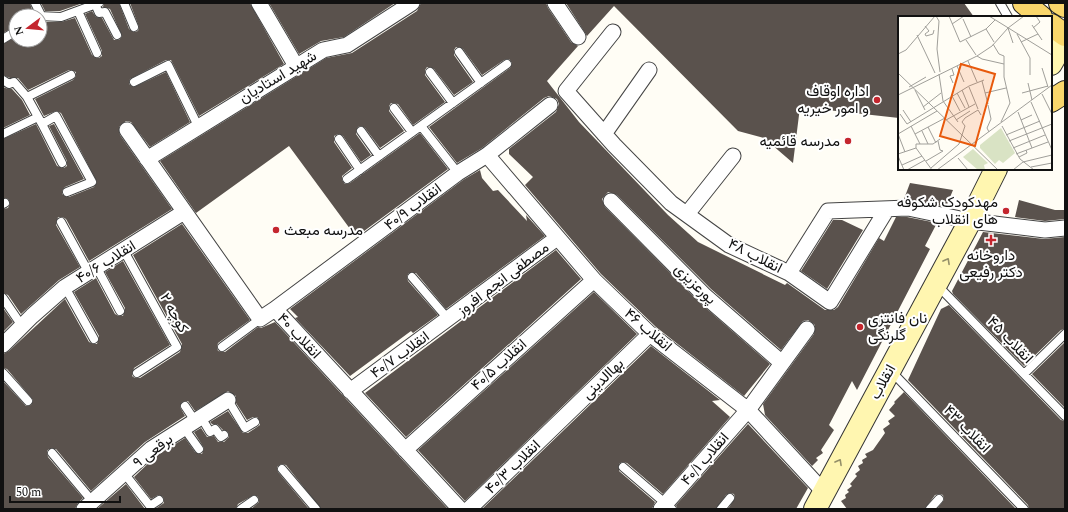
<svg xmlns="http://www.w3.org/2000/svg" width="1068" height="512" viewBox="0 0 1068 512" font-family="Spectral,Vazirmatn,serif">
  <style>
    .building { fill: #5a524d }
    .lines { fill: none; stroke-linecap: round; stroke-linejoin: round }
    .service-casing { stroke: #444; stroke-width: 10 }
    .minor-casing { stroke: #444; stroke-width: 17 }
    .secondary-casing { stroke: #333; stroke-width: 24 }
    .primary-casing { stroke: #222; stroke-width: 24 }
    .service { stroke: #fff; stroke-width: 8 }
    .minor { stroke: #fff; stroke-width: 15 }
    .secondary { stroke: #fff6b0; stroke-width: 22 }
    .primary { stroke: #f9d66b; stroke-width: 22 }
    .oneway { stroke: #948f68 }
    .poi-dot { fill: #c4262e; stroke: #fff; stroke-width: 1.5 }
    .labels { text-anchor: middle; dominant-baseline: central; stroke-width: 4; stroke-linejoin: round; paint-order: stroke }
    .street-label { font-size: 15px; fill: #111; stroke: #fff }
    .poi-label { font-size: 15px; fill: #111; stroke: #fff; text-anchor: end }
    .inset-road { fill: none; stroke: #a09f9a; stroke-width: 1 }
    .view { fill: #e8590c; fill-opacity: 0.15; stroke: #e8590c; stroke-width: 2 }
    .inset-edge { fill: none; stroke: #111; stroke-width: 2 }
  </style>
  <rect width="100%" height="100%" fill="#fffdf5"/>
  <!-- building -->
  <path class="building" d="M3,3H30L34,16H16V26L3,33Z
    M41,3H83L60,11H45Z
    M104,3H119L129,29L134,32L138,31L139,27L130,3H250L284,64L199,116L171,60H166L130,79L129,84L134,87L166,72L190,122L150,147L131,122L126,121L119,127L120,135L172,209L89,261L66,219L62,217H58L56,225L80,267L59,280L21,314L8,295L3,293V209L8,208L10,203L8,199L3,198V139L36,124L57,166L64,168L67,166V161L49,126L54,124L84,179L65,187L62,191V194L69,197L94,187L97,182L61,113L56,111L44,116L35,99L73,80L76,76V72L69,70L28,90L18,78H10L3,75V44L16,37V40H40V22H61L75,18L92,55L99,58L102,56V51L85,14L92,11L96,17L102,18L114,40H119L122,36L110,9L103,7Z
    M269,3H395L344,37L321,41L299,54Z
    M421,3H546L548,8L571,42L578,46L547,81L579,122L668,215L698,242L785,285L787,283L825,310H834L838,307L879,238L884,241L896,217H907L937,223L925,246L930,249L857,390L852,381L829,425L834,430L821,450L823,453L816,458L818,460L812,466L765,415L763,404L814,334L815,325L808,320L803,321L781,350L711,289L617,195L608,192L602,199L605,207L699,302L770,364L744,396L656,327L601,274L525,185L533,177L509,154V149L556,112L559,104L557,99L549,96L544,98L482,148L457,163L429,127L510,68L512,63L509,59L504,60L482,75L463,49L456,47L454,50V55L473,82L454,95L434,69L427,67L425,70V75L445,102L413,125L398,104L391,103L389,106V111L404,131L380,148L365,128L361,126L358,127L356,134L371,155L361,162L343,136L338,134L334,136V142L352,168L342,176V180L345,184L350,183L420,133L448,169L356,237L289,146L196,213L160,161L326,58L352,53L417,11Z
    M566,3H964L974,17H899V118L800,107L793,163L764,138L738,131L614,6L587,36Z
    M3,87L8,89H12L22,100L30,115L3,128Z
    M480,170L482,178L493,191L498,190L527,221L526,215L545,236L446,309L416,273H409L407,276L408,281L438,315L413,333L411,331L350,376L295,318L298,317L290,309L463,180Z
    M910,183L953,190L946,207L904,199Z
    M1019,200L1055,210H1065V219L1045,221L1015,217Z
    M833,220H842L863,230L827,289L801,271Z
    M182,224L250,320L218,343L217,347L218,351L225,352L258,327L261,328L275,322L448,509H321L286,465L281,464L277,467L278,472L309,509H251L259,502L258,497L254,495L238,504L236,509H155L164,503L163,497L158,495L151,499L134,477L156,456L185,438L195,452L202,454L204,448L194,432L201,428L207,437L214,436L218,442H224L229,437L228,432L223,430L217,424H212L210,422L228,411L243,433H248L260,425V422L257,417H253L247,420L236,403V396L228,391L195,411L188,401L182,402L180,407L185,416L145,442L91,491L56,449H49L47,451L48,457L83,498L78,503L75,509H3V381L26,406L31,405L33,400L7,369L3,368V354L9,351L65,299L89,342L94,344H97L99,336L74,292L96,278L115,314L119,316H123L125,308L105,272L123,261L170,345L134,368L132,376L135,378H140L180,352L182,344L133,255Z
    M983,232L1044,239L1065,237V329L1061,330L1024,366L953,294L952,291Z
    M556,250L581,279L406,437L365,393Z
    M594,292L637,334L465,501L418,450Z
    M949,305L1061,420L1065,421V509H1029L1028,505L908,380L941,309Z
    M3,308L13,322L3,332Z
    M1065,342V408L1032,374Z
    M651,346L720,400L712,401L730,417L663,494L627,463L622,462L619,464V471L655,502L652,509H482Z
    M904,392L1016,509H937L944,500L943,495L940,494L935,495L925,509H847L841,501L846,498L845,495L849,492L847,490L852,486L850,484L857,476L855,474L860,470L858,466L863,463L862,460L867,457L865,454L873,450L885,433L883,429L890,424L888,421L895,416L889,410L895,403L894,402Z
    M748,424L808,488L796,509H728L735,498L734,494L730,493L726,495L716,509H677L676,505Z
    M126,484L145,509H97Z"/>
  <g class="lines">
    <defs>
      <path id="service" d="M35,3L41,15
        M124,3L134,27
        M1000,3L1008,17
        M95,4L99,13L105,12L117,35
        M78,11L97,53
        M39,16L61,17L99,3
        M3,39L16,31
        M459,52L481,83
        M430,72L453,103
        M3,80L9,84L14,82L27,97L42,124L56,116L92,182L67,192
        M134,82L168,65L198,126
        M27,97L71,75
        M394,108L412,132
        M42,124L62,163
        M421,126L458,173
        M361,131L379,156
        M3,134L38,117
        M339,139L360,170
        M347,179L507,64
        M3,204L5,203
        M61,222L89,273
        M124,251L177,347L137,373
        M97,268L120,311
        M412,277L449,320
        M937,285L1065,416
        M65,287L94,339
        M3,298L22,326
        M222,347L260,319
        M890,370L1024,509
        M3,373L28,401
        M1024,374L1065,334
        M228,400L245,428L255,422
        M185,406L195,421
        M201,417L210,432L215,429L221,437L224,435
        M184,428L199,449
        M52,453L93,502
        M623,467L672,509
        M282,469L316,509
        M124,473L150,506L159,500
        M241,509L254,500
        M721,509L730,498
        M930,509L939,499"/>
      <path id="minor" d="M259,3L296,66
        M555,3L578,37
        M613,32L566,91L614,145L671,203L729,245L789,273L828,211L908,208L970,221L1045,230L1065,228
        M127,130L260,319L275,309L460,509
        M604,134L649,70
        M487,155L594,280L650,334L748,410L823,491
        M147,159L323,50L347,45L412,3
        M611,201L705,296L782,363
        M687,214L733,156
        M789,273L830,302L887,209
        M275,309L458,173L487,155L550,105
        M3,345L32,316L65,287L184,212
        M350,391L557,238
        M405,450L594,280
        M84,509L151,449L228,400
        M469,509L650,334
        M661,509L748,410L807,329"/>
      <path id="secondary" d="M1051,64L1065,39
        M815,509L970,221L996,169"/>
      <path id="primary" d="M1024,3L1041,17
        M1060,3L1065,6
        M1051,25L1065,35
        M1051,101L1065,92"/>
    </defs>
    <!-- service casing -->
    <use href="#service" class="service-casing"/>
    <!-- minor casing -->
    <use href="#minor" class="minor-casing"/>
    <!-- secondary casing -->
    <use href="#secondary" class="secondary-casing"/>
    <!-- primary casing -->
    <use href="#primary" class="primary-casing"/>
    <!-- service -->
    <use href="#service" class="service"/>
    <!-- minor -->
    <use href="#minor" class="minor"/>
    <!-- secondary -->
    <use href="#secondary" class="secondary"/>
    <!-- primary -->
    <use href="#primary" class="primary"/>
  </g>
  <!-- one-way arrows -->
  <defs><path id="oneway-chevron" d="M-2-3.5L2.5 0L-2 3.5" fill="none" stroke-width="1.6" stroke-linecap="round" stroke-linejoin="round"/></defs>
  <g class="oneway">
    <use href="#oneway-chevron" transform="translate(947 261) rotate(-61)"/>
    <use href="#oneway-chevron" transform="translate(839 462) rotate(-61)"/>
  </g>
  <!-- markers -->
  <g class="poi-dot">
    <circle cx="877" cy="100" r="4"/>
    <circle cx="848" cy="141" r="4"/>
    <circle cx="1006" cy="211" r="4"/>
    <circle cx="276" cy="230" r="4"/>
    <path d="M989 234h4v4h4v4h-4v4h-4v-4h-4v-4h4z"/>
    <circle cx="860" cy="327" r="4"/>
  </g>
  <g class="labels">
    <!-- street labels -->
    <g class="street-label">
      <text transform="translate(278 77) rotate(-31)">شهید استادیان</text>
      <text transform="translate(413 207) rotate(-37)">انقلاب ۴۰/۹</text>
      <text transform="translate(755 256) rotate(27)">انقلاب ۴۸</text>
      <text transform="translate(106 262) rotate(-32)">انقلاب ۴۰/۶</text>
      <text transform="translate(503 279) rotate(-37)">مصطفی انجم افروز</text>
      <text transform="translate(695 284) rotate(44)">پورعزیزی</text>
      <text transform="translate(174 313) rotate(61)">کوچه ۲</text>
      <text transform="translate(648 330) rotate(41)">انقلاب ۴۶</text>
      <text transform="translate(299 336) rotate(47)">انقلاب ۴۰</text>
      <text transform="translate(1010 340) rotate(46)">انقلاب ۴۵</text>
      <text transform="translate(400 355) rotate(-36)">انقلاب ۴۰/۷</text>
      <text transform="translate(499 365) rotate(-42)">انقلاب ۴۰/۵</text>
      <text transform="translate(603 379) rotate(-44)">بهاالدینی</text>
      <text transform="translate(883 382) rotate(-61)">انقلاب</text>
      <text transform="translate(967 429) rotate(46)">انقلاب ۴۳</text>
      <text transform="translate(153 451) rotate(-37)">برقعی ۹</text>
      <text transform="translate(705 459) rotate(-49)">انقلاب ۴۰/۱</text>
      <text transform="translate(513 467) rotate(-44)">انقلاب ۴۰/۳</text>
    </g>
    <!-- poi labels -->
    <g class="poi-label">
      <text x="869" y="91">اداره اوقاف<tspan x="869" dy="17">و امور خیریه</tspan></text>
      <text x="840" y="141">مدرسه قائمیه</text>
      <text x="998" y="202">مهدکودک شکوفه<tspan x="998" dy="17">های انقلاب</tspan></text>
      <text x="284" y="230" text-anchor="start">مدرسه مبعث</text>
      <text x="991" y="255" text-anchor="middle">داروخانه<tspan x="991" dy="17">دکتر رفیعی</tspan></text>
      <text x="868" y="318" text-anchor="start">نان فانتزی<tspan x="868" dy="17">گلرنگی</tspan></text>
    </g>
  </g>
  <!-- overview -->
  <g transform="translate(898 16)">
    <rect width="154" height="154" fill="#fffdf5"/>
    <path d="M103,112L117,137L105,147L101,144L97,148L82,132V129ZM75,133L90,147L86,149L87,154H80L65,141Z" fill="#d9e3c4"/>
    <path class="inset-road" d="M38,0L41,5L39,33L42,56M51,0L62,26L88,13L97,4M91,0L154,39M65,3L73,21M54,8L66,0M134,9L144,24M27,10L31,15L27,18L28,20L35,18L36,14M135,12L142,6L138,0M88,13L96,26M119,18L132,42V59M19,19L37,57M68,24L78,39M123,26L140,18M115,27L110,12L126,0M95,28L101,38L106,40V61L112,87L103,106M0,38L8,34L37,0M79,40L84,43L106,48M70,45L79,66M59,50L66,66M144,52L150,71M54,53L56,59L52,60L55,67M0,57L100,154M41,58L45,85L60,106M84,65L90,88M130,67L134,84M11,71L28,61M71,71L80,93M17,74L27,94M64,74L71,91M59,77L67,92M87,77L108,72M124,77L150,70M144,78L154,98M0,79L79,40L94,30L110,12M54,80L62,95M133,86L154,134M90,89L93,103L89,112L91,116M25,91L43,77M5,94L13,106M120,96L134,132M2,98L9,108L71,70L86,64M48,104L77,88M58,104L72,95M123,104L134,99M13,110L22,128M104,110L122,143L136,154M30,111L38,127M24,115L30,128M0,118L39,95M0,118L7,136M17,118L47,102M108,119L142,105M40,125L42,134L45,135M111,125L154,108M18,132V128H35L42,123M18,132L34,154M115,132L147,119M0,138L18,132M118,138L150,126M0,140L6,154M121,141L129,137L128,134M60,142L70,154M28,145L45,135M4,149L24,140M133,151L154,147M33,152L61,128L67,110L64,106L67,102L80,94L83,99M9,154L27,144M39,154L154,69M115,154L125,146L154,139"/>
    <path class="view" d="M63,48L97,58L77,130L42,120Z"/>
    <rect width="154" height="154" class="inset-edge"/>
  </g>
  <!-- border -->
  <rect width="1068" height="512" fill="none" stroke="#111111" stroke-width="8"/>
  <!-- north arrow -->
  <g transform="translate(28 28) rotate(254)"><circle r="19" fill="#ffffff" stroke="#a0a0a0"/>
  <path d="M0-3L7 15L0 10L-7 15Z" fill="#c4262e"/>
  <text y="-6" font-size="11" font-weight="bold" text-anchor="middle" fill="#111111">N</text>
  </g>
  <!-- scale -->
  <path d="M10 496v6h110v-6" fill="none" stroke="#111111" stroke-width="2"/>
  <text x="16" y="496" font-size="12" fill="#111111" stroke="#ffffff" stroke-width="3" paint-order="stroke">50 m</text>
</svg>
